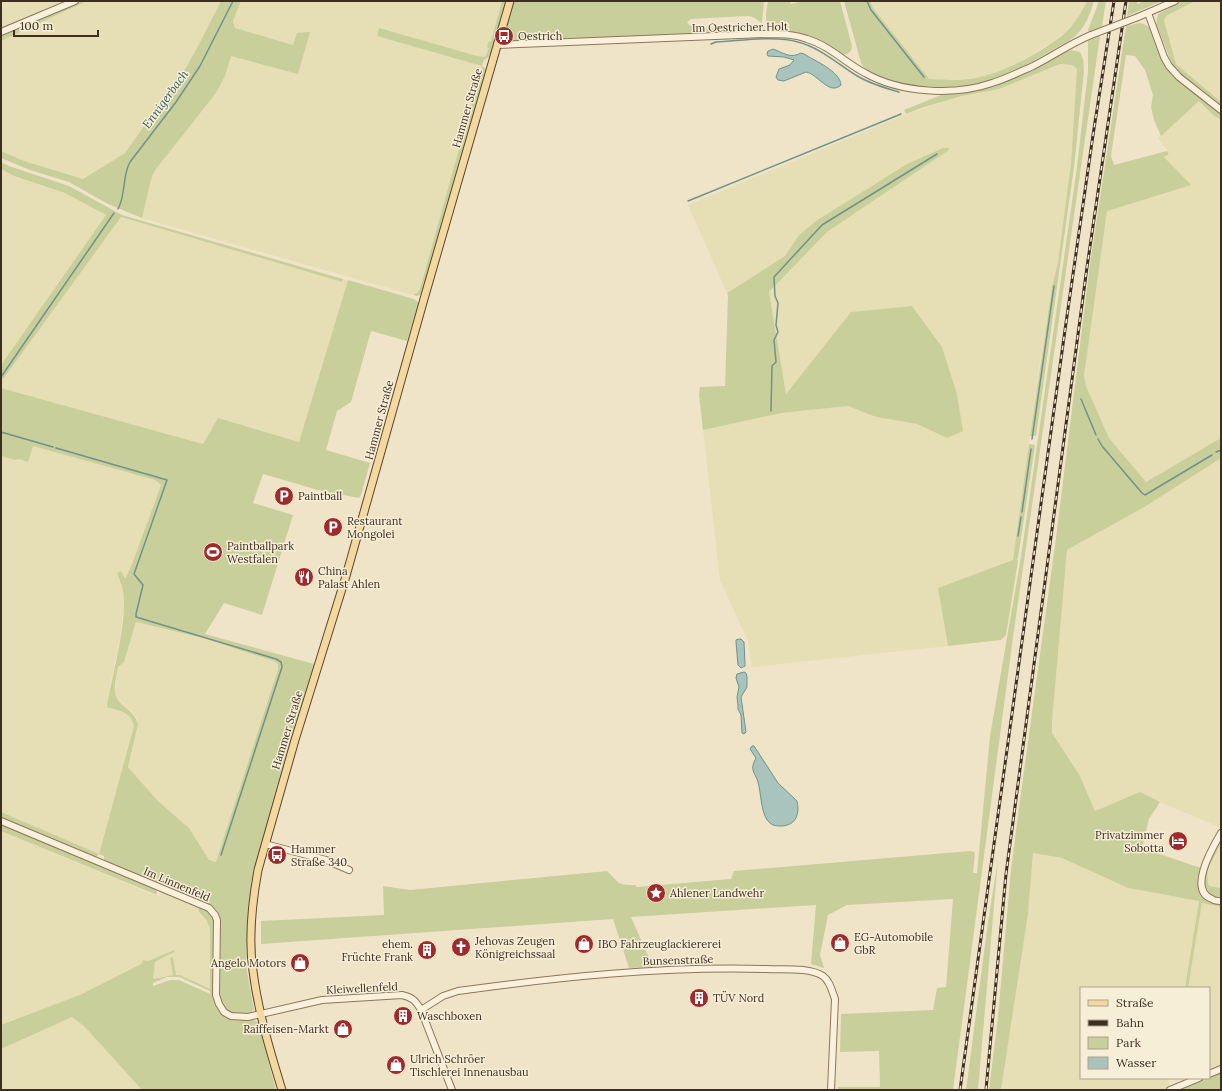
<svg xmlns="http://www.w3.org/2000/svg" width="1222" height="1091" viewBox="0 0 1222 1091" font-family="Lora,serif">
  <style>
    .farmland { fill: #e6deb5 }
    .green { fill: #c9cf9b; fill-rule: evenodd }
    .water { fill: #a9c4bc; stroke: #6f938a }
    .lines { fill: none; stroke-linecap: round; stroke-linejoin: round }
    .stream { stroke: #6f938a; stroke-width: 1.5 }
    .minor-casing { stroke: #8d765c; stroke-width: 8 }
    .major-casing { stroke: #5b4430; stroke-width: 9 }
    .minor { stroke: #faf1dc; stroke-width: 6 }
    .major { stroke: #f3d9a0; stroke-width: 7 }
    .rail-casing { stroke: #3d2e20; stroke-width: 3 }
    .rail { stroke: #f7eed8; stroke-width: 1.5; stroke-dasharray: 4.5; stroke-linecap: butt }
    .minor-bridge-casing { stroke: #8d765c; stroke-width: 8; stroke-linecap: butt }
    .minor-bridge { stroke: #faf1dc; stroke-width: 6 }
    .labels { text-anchor: middle; dominant-baseline: central; stroke-width: 3; stroke-linejoin: round; paint-order: stroke }
    .street-label { font-size: 11px; fill: #3d2e20; stroke: #f7eed8 }
    .poi-label { font-size: 11px; fill: #3d2e20; stroke: #f7eed8; text-anchor: start }
    .water-label { font-size: 12px; font-style: italic; fill: #2f5d5a; stroke: #f7eed8 }
  </style>
  <rect width="100%" height="100%" fill="#f0e4c8"/>
  <!-- farmland -->
  <path class="farmland" d="M1,1H70L1,30Z
    M87,1H221L197,48L175,87L144,126L125,153L83,179L24,161L1,151V41Z
    M241,1H502L489,48L485,57L477,56L379,29L377,36L482,66L420,289L417,293L413,295L142,218L152,176L156,169L216,93L225,76L231,55L298,74L293,45L235,28L233,21Z
    M870,1H1087L1084,9L1070,28L1051,43L1017,63L1005,70L979,78L944,80L929,79L873,8Z
    M1195,1H1221V102L1176,64L1164,20L1166,16Z
    M1060,64L1072,65L1077,69L1071,163L1058,262L1052,287L1039,368L1013,561L938,588L948,646L752,667L748,641L720,580L703,430L781,413L848,406L876,417L917,424L947,438L963,431L957,394L942,347L912,306L851,312L786,394L769,292L827,232L949,150V148H943L907,164L816,221L799,235L785,256L727,293L688,205L904,115L962,96L999,89Z
    M1199,101L1214,116L1221,119V438L1146,482L1109,438L1086,386L1084,376L1093,304L1107,210L1190,185L1164,157L1169,153L1158,138Z
    M1,169L14,176L65,193L106,215L1,365Z
    M120,217L342,282L343,279L348,280L299,442L218,418L203,444L1,388V382Z
    M33,446L155,480L161,485L132,564L125,580L117,573L123,590L124,606L120,638L109,689L132,719L134,726L99,854L1,812V456L15,460Z
    M1221,458V823L1219,827L1160,802L1140,792L1095,811L1079,774L1052,733V722L1067,550L1098,533Z
    M136,622L203,638L274,661L278,664V668L216,862L209,860L189,828L157,800L128,767L138,724L137,718L132,712L120,701L117,698L115,692L118,667L124,662Z
    M1,831L154,895L159,896L161,891L199,906L197,911L207,921L210,929V990L180,975H176L170,958L173,975L153,979L155,962L174,952L173,950L148,961L143,960L141,964L82,994L1,1025Z
    M1221,842V888L1209,886L1207,874L1213,857Z
    M1033,853L1062,858L1128,888L1199,901L1185,988H1081V1078H1170L1168,1088L1164,1090H1001L1028,914Z
    M1202,903L1221,907V1066L1209,1071V988H1188Z
    M72,1017L84,1026L142,1090H1V1049Z"/>
  <!-- green -->
  <path class="green" d="M79,1H87L1,41V34Z
    M221,1H241L233,21L235,28L293,45L297,33L310,32L298,74L231,56L225,76L216,93L156,169L152,176L142,218L108,204L69,182L30,170L1,158V151L24,161L83,179L125,153L144,126L175,87L197,48Z
    M502,1H507L490,56L484,60L482,66L486,69V72L422,294L417,296L413,295L417,293L420,289L482,66L377,36L379,28L477,56L485,57L489,48L487,47L488,42L491,41Z
    M513,1H764L762,23L753,17L748,16L691,19L687,22L689,25C703,32 725,27 740,25L741,24C747,23 753,23 758,29L753,32L507,42L503,35Z
    M768,1H790L791,4L803,1H840L852,46C852,51 849,54 843,55C827,49 817,36 798,33C789,31 774,33 768,25C764,19 767,8 768,1Z
    M844,1H870L873,8L929,79C946,80 964,81 981,77C1005,72 1054,46 1071,27C1077,19 1083,10 1087,1H1094C1091,11 1087,23 1080,31C1072,41 1059,46 1047,53C1030,63 1011,75 990,81C960,89 927,89 897,82C885,79 866,75 861,63Z
    M1099,1H1106L1102,26L1089,32L1088,30Z
    M1129,1H1137V4L1146,1H1162L1127,16Z
    M1182,1H1195L1166,16L1164,20L1176,64L1221,102V107L1181,75L1172,64L1156,24L1158,14Z
    M1140,23L1146,25L1151,29L1163,59L1221,113V119L1214,116L1199,101L1161,136L1154,120L1151,107L1153,95L1145,70L1135,56L1126,55L1111,156L1114,165L1167,151L1169,154L1164,157L1191,185L1107,211L1084,376L1086,386L1109,438L1146,482L1221,438V458L1146,506L1067,550L1052,722V733L1079,774L1095,811L1140,792L1160,802L1149,819L1142,848L1201,868C1199,888 1198,899 1221,903V907L1202,903L1188,988H1185L1199,901L1128,888L1062,858L1033,853L1028,914L1001,1090H989L998,1017L1011,870L1020,800L1056,538L1090,264L1126,26Z
    M1100,36L1013,637L953,1090H838V1087H880L879,1051L840,1052L841,1014L933,1010L937,988L946,987L953,899L847,905L828,915L820,955L824,968L811,964L816,905L631,917L653,967L629,968L613,919L261,944V921L384,915L383,886L410,890L607,871C620,883 616,885 636,885V887L731,879L734,871L970,851L975,852L973,873H977L990,736L1021,557L1077,167L1088,71V41Z
    M1071,50L1080,52L1083,59L1084,71L1074,167L1036,436H1030L1052,287L1058,262L1071,163L1077,69L1072,65L1060,64L999,89L962,96L921,108L906,114L904,110L941,95L993,87L1032,71L1062,53Z
    M943,148H949V150L827,232L769,292L786,394L851,312L912,306L942,347L957,394L963,431L947,438L917,424L876,417L848,406L781,413L703,430L699,395L700,387L725,386L728,296L727,293L785,256L799,235L816,221L907,164Z
    M1,162L9,166L69,186L122,215L343,279L342,282L121,217L1,382V365L106,215L65,193L14,176L1,169Z
    M348,280L414,299L419,303L407,341L371,331L351,402L337,411L326,450L370,463L361,495L359,498L318,490L263,474L253,503L293,515L262,615L224,603L205,634L314,664L266,831L252,885L248,907L246,966L254,1010C247,1015 241,1016 233,1014C228,1012 224,1009 222,1004C215,991 219,939 219,921L216,910L210,906L107,863L104,860V856L99,854L95,858L1,819V812L99,854L134,726C131,711 119,711 107,707C112,673 128,623 123,591C122,585 119,579 117,573L121,571L125,579L132,564L161,485L155,480L33,446L28,462L19,459L15,460L1,456V388L203,444L218,418L299,442ZM136,622L203,638L274,661L278,664V669L216,862L209,860L189,828L157,800L128,767L138,724C134,709 116,705 115,692C114,684 117,675 118,667L124,662Z
    M1029,444L1035,445L1018,558L1017,559L1018,561L1006,635L1001,640L948,646L938,588L1013,560Z
    M1,824L156,888L157,895L1,831Z
    M1221,836C1221,854 1202,865 1209,886L1221,888V900C1187,891 1212,855 1221,836Z
    M998,860L978,1090H966L988,922Z
    M199,906C207,910 212,913 214,921V996C218,1014 226,1016 243,1019C249,1020 252,1019 258,1022L276,1090H142L84,1026L72,1017L1,1049V1025L82,994L141,964L143,960L148,961L174,950V952L155,962L153,979L173,975L170,958L173,957L176,975H180L210,989V929L207,921L198,911ZM167,977H179L210,991V994L179,980H170L153,986V983Z
    M1221,1071V1090H1174L1204,1078H1209V1076Z"/>
  <!-- water -->
  <path class="water" d="M773,49C784,53 790,59 801,53L804,54C815,61 840,71 841,85C829,96 818,74 806,72L784,81L778,80L776,77L779,69L790,65L794,60L784,57L768,56L767,54L768,51Z
    M739,639H741L744,642L745,664V666L741,668L738,665L736,642V640Z
    M744,672L746,673L747,677V687L741,697L746,732L744,734L742,733L741,715L738,709V705L737,697L739,687L736,678L737,674Z
    M752,746H754L756,749L778,783L797,801C800,814 796,825 782,826C778,826 773,826 770,823C761,817 761,792 758,782C757,778 754,774 753,770C752,766 754,762 756,758L750,749Z"/>
  <g class="lines">
    <!-- stream -->
    <path class="stream" d="M867,1L871,10L924,77
      M711,44L716,42C740,41 775,35 798,42C821,48 839,65 859,77C871,84 885,88 899,92
      M688,201L901,114
      M118,209C126,195 122,176 130,162L176,102L200,66L233,1
      M1,377L114,213
      M1081,399L1096,435
      M771,411L772,366L776,362L774,340L778,332L776,325L778,303L775,296L774,277L822,225L937,154
      M1,432L53,447
      M1032,439L1054,286
      M1098,439L1102,446L1142,493L1145,495L1212,455
      M56,448L167,480L134,574L143,585L136,614V617L276,659L281,662L282,667L221,855
      M1216,452L1221,450
      M1022,512L1031,449
      M1018,536L1021,517"/>
    <defs>
      <path id="minor" d="M1148,13L1164,57L1169,66L1179,77L1221,110
        M1138,17L1175,1
        M1,32L75,1
        M497,45L765,34C780,34 794,34 807,39C828,45 846,63 865,73C900,93 955,96 992,83C1005,79 1017,73 1029,68C1050,58 1069,44 1091,35
        M1,821L209,908L215,915L217,920L216,995L219,1004L224,1012L231,1016L248,1017L322,1000L402,995C412,997 416,1001 421,1010L452,1090
        M1221,833C1213,847 1187,890 1212,899C1214,901 1218,901 1221,901
        M265,844L326,860L349,870
        M421,1010L443,996L458,991C560,977 663,966 766,969C783,970 808,967 823,976C830,981 832,991 835,999L831,1090
        M1209,1074L1221,1069
        M1170,1090L1199,1078"/>
      <path id="major" d="M282,1090C270,1051 258,1011 253,971C248,938 252,903 258,870L295,740L346,576L424,299L510,1"/>
    </defs>
    <!-- minor casing -->
    <use href="#minor" class="minor-casing"/>
    <!-- major casing -->
    <use href="#major" class="major-casing"/>
    <!-- minor -->
    <use href="#minor" class="minor"/>
    <!-- major -->
    <use href="#major" class="major"/>
    <defs>
      <path id="rail" d="M960,1090L1065,330L1093,135L1114,1
        M986,1090L1006,874L1087,267L1126,1"/>
    </defs>
    <!-- rail casing -->
    <use href="#rail" class="rail-casing"/>
    <!-- rail -->
    <use href="#rail" class="rail"/>
    <defs>
      <path id="minor-bridge" d="M1091,35L1138,17"/>
    </defs>
    <!-- minor-bridge casing -->
    <use href="#minor-bridge" class="minor-bridge-casing"/>
    <!-- minor-bridge -->
    <use href="#minor-bridge" class="minor-bridge"/>
  </g>
  <!-- icons -->
  <defs>
    <symbol id="bus-disc" viewBox="-11 -11 22 22"><circle r="9.5" fill="#9e2a2b" stroke="#f7eed8"/><path d="M-5-6H5V4H4V6H2V4H-2V6H-4V4H-5ZM-3.5-4V0h7V-4ZM-3.5 1.2v1.5H-2V1.2ZM2 1.2v1.5H3.5V1.2Z" fill="#fff"/></symbol>
    <symbol id="parking-disc" viewBox="-11 -11 22 22"><circle r="9.5" fill="#9e2a2b" stroke="#f7eed8"/><path d="M-3.5-5.5H1a3.5 3.5 0 0 1 0 7H-1V5.5H-3.5ZM-1-3.4V-.6H.8a1.4 1.4 0 0 0 0-2.8Z" fill="#fff"/></symbol>
    <symbol id="stadium-disc" viewBox="-11 -11 22 22"><circle r="9.5" fill="#9e2a2b" stroke="#f7eed8"/><path d="M0-5a6.5 5 0 1 0 0 10a6.5 5 0 1 0 0-10ZM-3.5-1.8h7v3.6h-7Z" fill="#fff"/></symbol>
    <symbol id="restaurant-disc" viewBox="-11 -11 22 22"><circle r="9.5" fill="#9e2a2b" stroke="#f7eed8"/><path d="M-5-6h1v4h1v-4h1v4h1v-4h1v5L-1.5 .5V6h-2V.5L-5-1ZM5-6V6H3V1.5H1.5Q1.5-4 5-6Z" fill="#fff"/></symbol>
    <symbol id="hotel-disc" viewBox="-11 -11 22 22"><circle r="9.5" fill="#9e2a2b" stroke="#f7eed8"/><path d="M-6-4.5h1.5V1H6V5H4.5V3h-9V5H-6ZM-4 0a1.8 1.8 0 1 1 3.6 0ZM.5 0V-2.5h3Q6-2.5 6 0Z" fill="#fff"/></symbol>
    <symbol id="sight-disc" viewBox="-11 -11 22 22"><circle r="9.5" fill="#9e2a2b" stroke="#f7eed8"/><path d="M0-6L1.8-2.2L6-1.7L2.9 1.2L3.7 5.4L0 3.3L-3.7 5.4L-2.9 1.2L-6-1.7L-1.8-2.2Z" fill="#fff"/></symbol>
    <symbol id="shop-disc" viewBox="-11 -11 22 22"><circle r="9.5" fill="#9e2a2b" stroke="#f7eed8"/><path d="M-5-2.5h2.3a2.7 3.5 0 0 1 5.4 0H5L5.5 6h-11ZM-1.5-2.5h3a1.5 2.3 0 0 0-3 0Z" fill="#fff"/></symbol>
    <symbol id="church-disc" viewBox="-11 -11 22 22"><circle r="9.5" fill="#9e2a2b" stroke="#f7eed8"/><path d="M-1.2-6h2.4v3.5h3.3v2.4h-3.3V6h-2.4V-.1h-3.3v-2.4h3.3Z" fill="#fff"/></symbol>
    <symbol id="building-disc" viewBox="-11 -11 22 22"><circle r="9.5" fill="#9e2a2b" stroke="#f7eed8"/><path d="M-4-6H4V6H1V3H-1V6H-4ZM-2.5-4.3h1.7v1.8h-1.7ZM.8-4.3h1.7v1.8H.8ZM-2.5-1h1.7V.8h-1.7ZM.8-1h1.7V.8H.8Z" fill="#fff"/></symbol>
  </defs>
  <g fill-rule="evenodd">
    <use href="#bus-disc" x="493" y="25" width="22" height="22"/>
    <use href="#parking-disc" x="273" y="485" width="22" height="22"/>
    <use href="#parking-disc" x="322" y="516" width="22" height="22"/>
    <use href="#stadium-disc" x="202" y="541" width="22" height="22"/>
    <use href="#restaurant-disc" x="293" y="566" width="22" height="22"/>
    <use href="#hotel-disc" x="1167" y="830" width="22" height="22"/>
    <use href="#bus-disc" x="266" y="844" width="22" height="22"/>
    <use href="#sight-disc" x="645" y="882" width="22" height="22"/>
    <use href="#shop-disc" x="829" y="932" width="22" height="22"/>
    <use href="#shop-disc" x="573" y="933" width="22" height="22"/>
    <use href="#church-disc" x="450" y="936" width="22" height="22"/>
    <use href="#building-disc" x="416" y="939" width="22" height="22"/>
    <use href="#shop-disc" x="289" y="952" width="22" height="22"/>
    <use href="#building-disc" x="688" y="987" width="22" height="22"/>
    <use href="#building-disc" x="392" y="1005" width="22" height="22"/>
    <use href="#shop-disc" x="332" y="1018" width="22" height="22"/>
    <use href="#shop-disc" x="385" y="1054" width="22" height="22"/>
  </g>
  <g class="labels">
    <!-- street labels -->
    <g class="street-label">
      <text transform="translate(740 27) rotate(-1)">Im Oestricher Holt</text>
      <text transform="translate(467 108) rotate(-74)">Hammer Straße</text>
      <text transform="translate(379 420) rotate(-75)">Hammer Straße</text>
      <text transform="translate(287 730) rotate(-73)">Hammer Straße</text>
      <text transform="translate(177 884) rotate(23)">Im Linnenfeld</text>
      <text transform="translate(678 960) rotate(-2)">Bunsenstraße</text>
      <text transform="translate(362 988) rotate(-3)">Kleiwellenfeld</text>
    </g>
    <!-- poi labels -->
    <g class="poi-label">
      <text x="518" y="36">Oestrich</text>
      <text x="298" y="496">Paintball</text>
      <text x="347" y="521">Restaurant<tspan x="347" dy="13">Mongolei</tspan></text>
      <text x="227" y="546">Paintballpark<tspan x="227" dy="13">Westfalen</tspan></text>
      <text x="318" y="571">China<tspan x="318" dy="13">Palast Ahlen</tspan></text>
      <text x="1164" y="835" text-anchor="end">Privatzimmer<tspan x="1164" dy="13">Sobotta</tspan></text>
      <text x="291" y="849">Hammer<tspan x="291" dy="13">Straße 340</tspan></text>
      <text x="670" y="893">Ahlener Landwehr</text>
      <text x="854" y="937">EG-Automobile<tspan x="854" dy="13">GbR</tspan></text>
      <text x="475" y="941">Jehovas Zeugen<tspan x="475" dy="13">Königreichssaal</tspan></text>
      <text x="413" y="944" text-anchor="end">ehem.<tspan x="413" dy="13">Früchte Frank</tspan></text>
      <text x="598" y="944">IBO Fahrzeuglackiererei</text>
      <text x="286" y="963" text-anchor="end">Angelo Motors</text>
      <text x="713" y="998">TÜV Nord</text>
      <text x="417" y="1016">Waschboxen</text>
      <text x="329" y="1029" text-anchor="end">Raiffeisen-Markt</text>
      <text x="410" y="1059">Ulrich Schröer<tspan x="410" dy="13">Tischlerei Innenausbau</tspan></text>
    </g>
    <!-- water labels -->
    <g class="water-label">
      <text transform="translate(165 99) rotate(-54)">Ennigerbach</text>
    </g>
  </g>
  <!-- border -->
  <rect width="1222" height="1091" fill="none" stroke="#3d2e20" stroke-width="4"/>
  <!-- legend -->
  <rect x="1080" y="987" width="130" height="92" fill="#f7eed8" stroke="#ada18e"/>
  <rect x="1088" y="1000" width="20" height="6" fill="#f3d9a0" stroke="#ada18e"/>
  <text x="1116" y="1007" font-size="12" fill="#3d2e20">Straße</text>
  <rect x="1088" y="1020" width="20" height="6" fill="#3d2e20" stroke="#ada18e"/>
  <text x="1116" y="1027" font-size="12" fill="#3d2e20">Bahn</text>
  <rect x="1088" y="1037" width="20" height="12" fill="#c9cf9b" stroke="#ada18e"/>
  <text x="1116" y="1047" font-size="12" fill="#3d2e20">Park</text>
  <rect x="1088" y="1057" width="20" height="12" fill="#a9c4bc" stroke="#ada18e"/>
  <text x="1116" y="1067" font-size="12" fill="#3d2e20">Wasser</text>
  <!-- scale -->
  <path d="M14 30v6h84v-6" fill="none" stroke="#3d2e20" stroke-width="2"/>
  <text x="20" y="30" font-size="12" fill="#3d2e20" stroke="#f7eed8" stroke-width="3" paint-order="stroke">100 m</text>
</svg>
